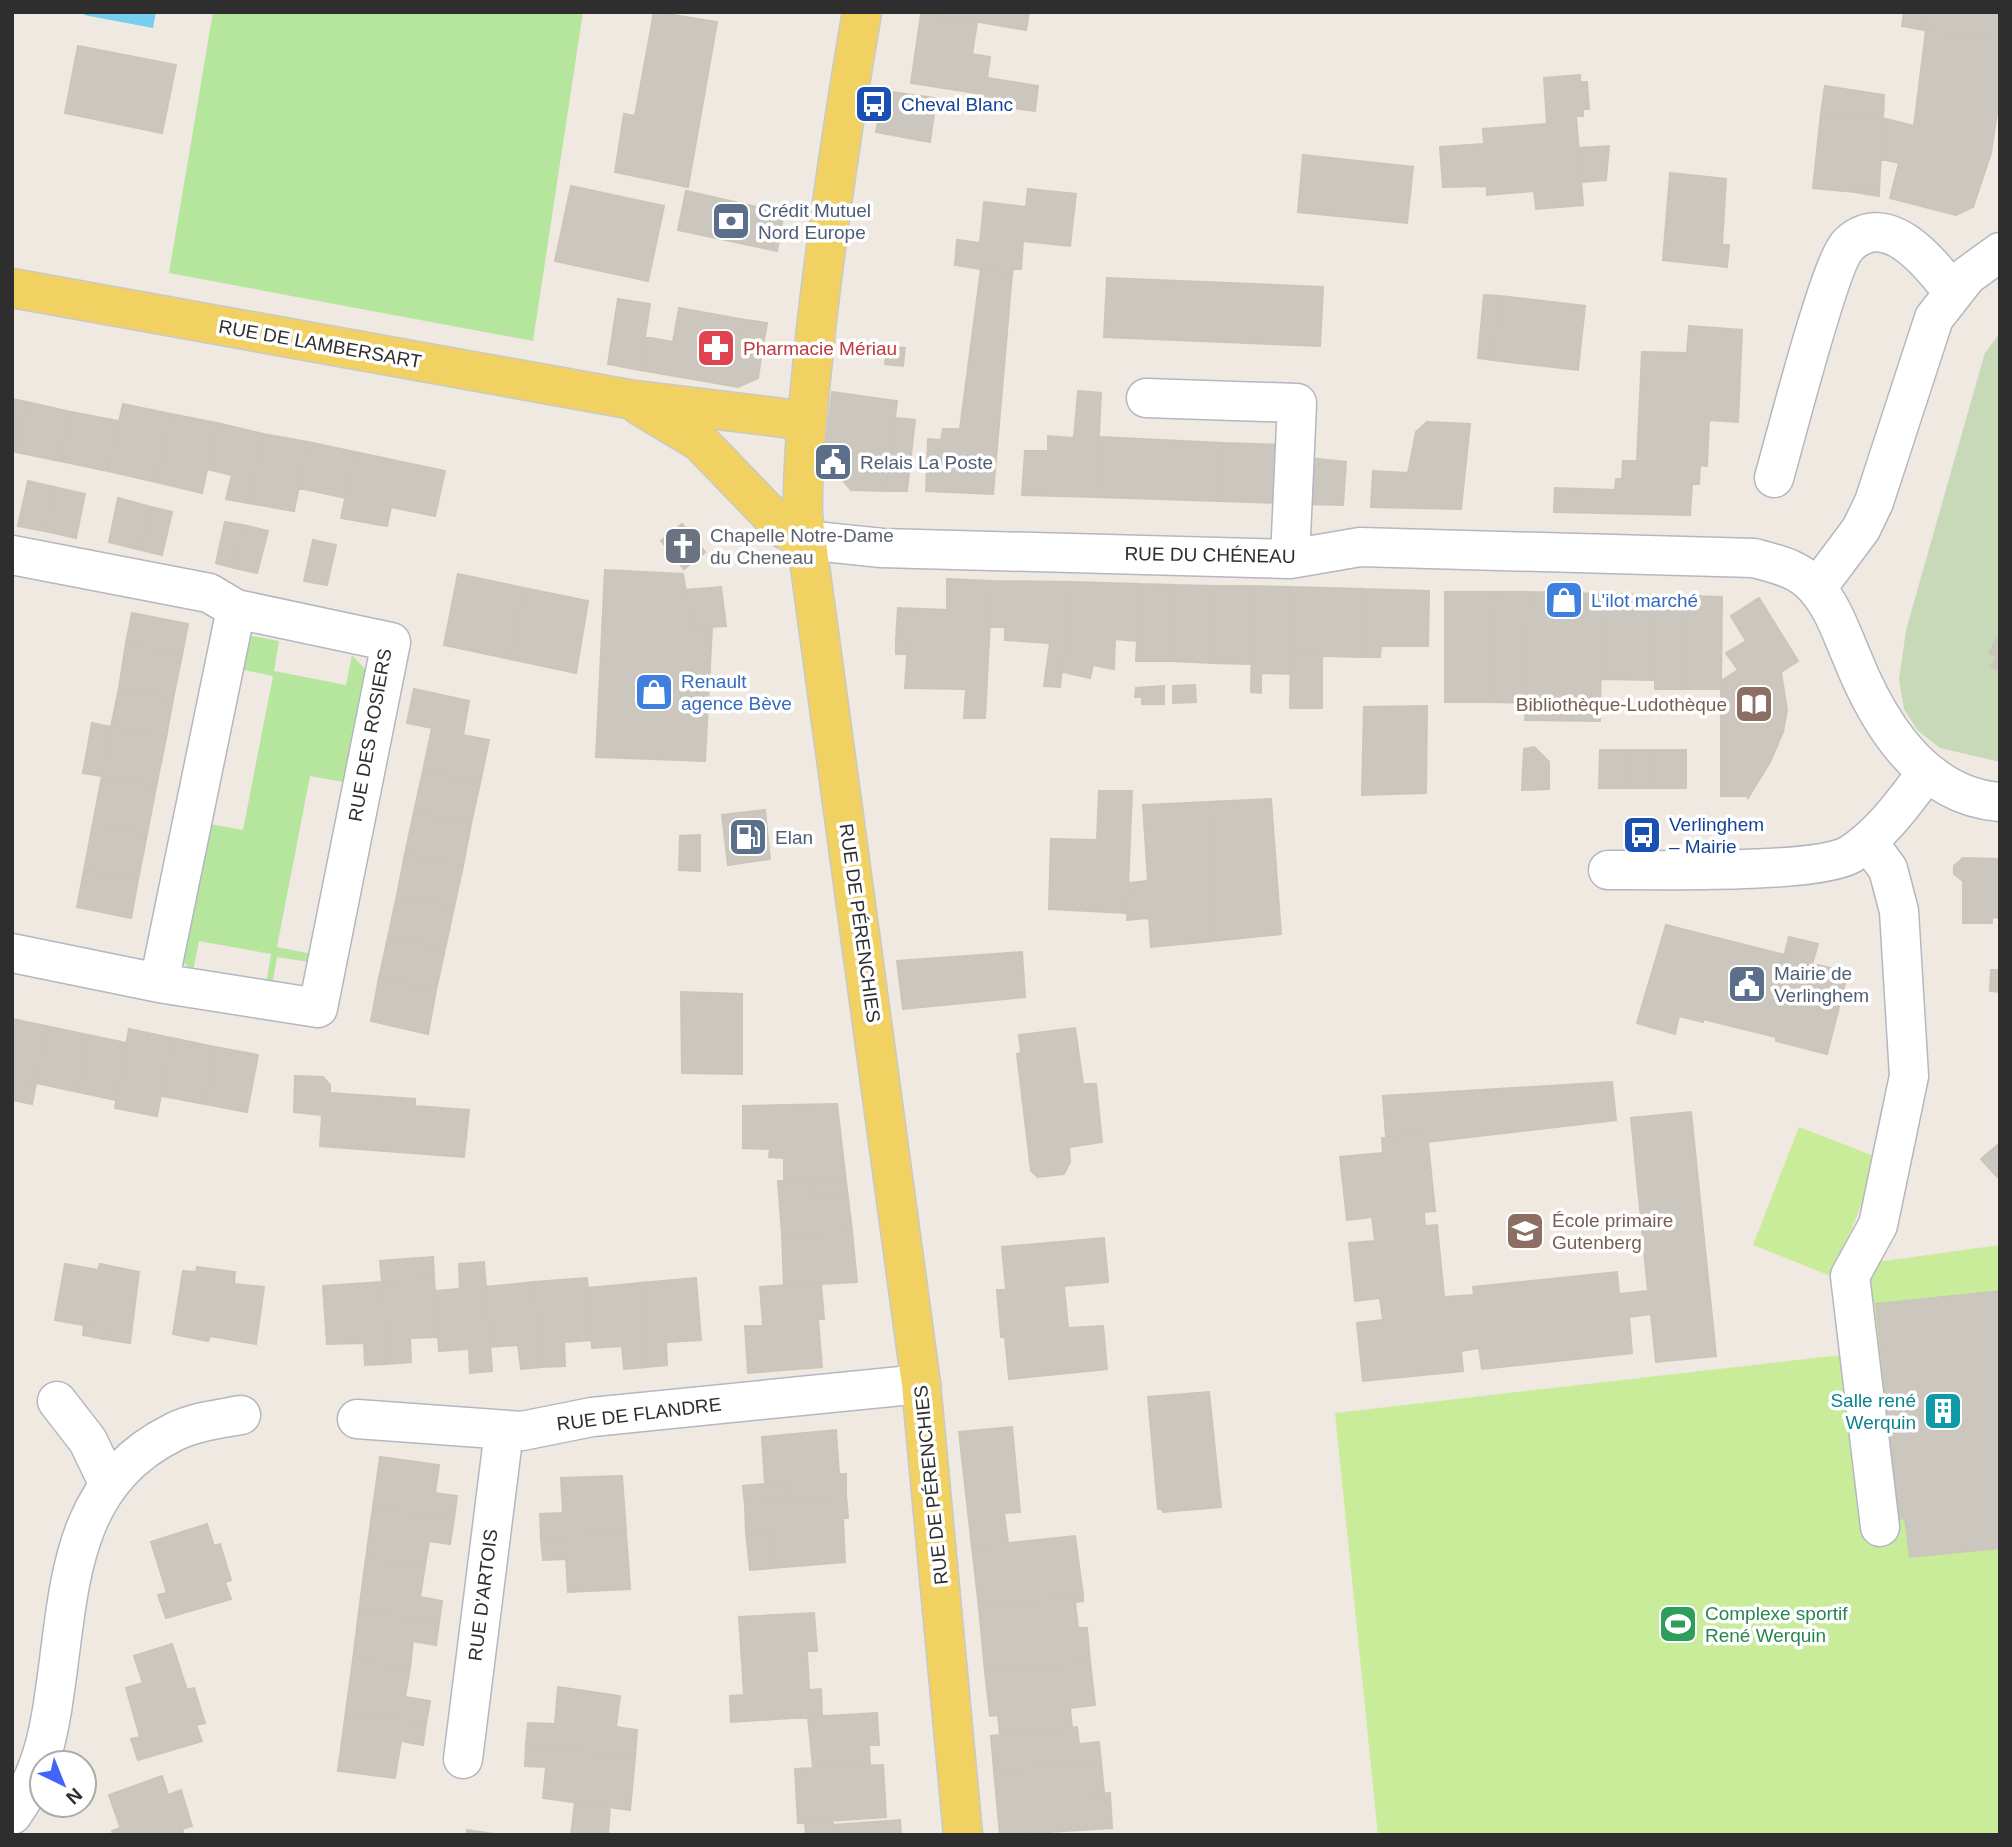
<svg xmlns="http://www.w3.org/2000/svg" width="2012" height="1847" viewBox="0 0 2012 1847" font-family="Arial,sans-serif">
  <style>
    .green { fill: #b6e59e }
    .cemetery { fill: #c8d9b8 }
    .pitch { fill: #c9ec9a }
    .water { fill: #75cff0 }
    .building { fill: #cbc7bf; stroke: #cbc5ba; stroke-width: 2 }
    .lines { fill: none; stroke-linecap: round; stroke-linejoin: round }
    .minor-casing { stroke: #b4b7c1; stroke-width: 41 }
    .major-casing { stroke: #c9c9c9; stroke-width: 41 }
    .minor { stroke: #fff; stroke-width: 38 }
    .major { stroke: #f2d163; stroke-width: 38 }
    .labels { text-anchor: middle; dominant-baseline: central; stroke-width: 7; stroke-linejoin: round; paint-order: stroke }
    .transit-label { font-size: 19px; fill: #164399; stroke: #fff; text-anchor: start }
    .service-label { font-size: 19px; fill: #4e5e75; stroke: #fff; text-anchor: start }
    .street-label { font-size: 19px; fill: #2e2e2e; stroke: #fff }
    .health-label { font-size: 19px; fill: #be3a42; stroke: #fff; text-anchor: start }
    .worship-label { font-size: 19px; fill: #5b616d; stroke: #fff; text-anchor: start }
    .shop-label { font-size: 19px; fill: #366cbe; stroke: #fff; text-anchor: start }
    .education-label { font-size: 19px; fill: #785e54; stroke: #fff; text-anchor: end }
    .culture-label { font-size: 19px; fill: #0d838f; stroke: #fff; text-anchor: end }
    .leisure-label { font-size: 19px; fill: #27864d; stroke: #fff; text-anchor: start }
  </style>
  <rect width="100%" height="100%" fill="#efe9e1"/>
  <!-- green -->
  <path class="green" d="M213,12H583L533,341L169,273Z
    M252,636L279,641L274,671L346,685L352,655L366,670L344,782L310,776L277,947L312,954L309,962L277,957L273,980L305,987L266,985L271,954L199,941L193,971L183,962L210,824L243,830L273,676L240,669L244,642Z"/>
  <!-- cemetery -->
  <path class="cemetery" d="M2000,333V762L1940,748L1918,731L1904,709L1899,680L1906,630L1980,370L1985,353Z"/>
  <!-- pitch -->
  <path class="pitch" d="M1799,1127L1879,1158L1833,1277L1753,1245Z
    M2000,1245V1835H1378L1335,1413L1841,1355L1870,1263Z"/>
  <!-- water -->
  <path class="water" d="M84,12H156L153,28L84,15Z"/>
  <!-- building -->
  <path class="building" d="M654,12L717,22L688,187L615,172L624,114L635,116Z
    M922,12H1029L1026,30Z
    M1904,12H1926L1924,30L1902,26Z
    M1926,12H2000V39L1924,30Z
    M921,14L977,23L972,54L990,57L987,78L1038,86L1035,111L980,104L982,94L911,83Z
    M1926,30L2000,39V93L1991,153L1973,207L1956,215L1890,198L1899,163L1881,159L1883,118L1914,126Z
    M78,46L176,65L162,133L65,113Z
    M1580,75V82H1587L1589,109H1583V116H1576L1583,205L1536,209L1534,191L1487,195V186L1443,187L1440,147L1484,144L1483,129L1547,124L1544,78Z
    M1825,86L1884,95L1883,120L1821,113Z
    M884,91L936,98L930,142L876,132Z
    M1821,113L1883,120L1879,191L1855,188L1854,192L1813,188Z
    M1609,146L1606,180L1581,182L1579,148Z
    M1303,155L1413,167L1407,223L1298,212Z
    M1670,173L1726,179L1722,245H1729L1727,267L1663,260Z
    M571,186L664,206L648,281L555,261Z
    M1855,188L1879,191V196L1854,192Z
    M1028,189L1076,194L1070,246L1023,241L1021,269H1013L1012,274L955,265L957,240L980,243L984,202L1026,207Z
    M686,191L784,213L777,251L678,230Z
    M981,269L1012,274L993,494L926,491L928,439L941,440L943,429H960Z
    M1107,278L1323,287L1320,346L1104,337Z
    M1484,295L1500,296L1493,360L1478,358Z
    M1500,296L1585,306L1578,370L1493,360Z
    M618,299L650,304L640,370L608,364Z
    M679,308L746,320L742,338L762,351L758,378L738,387L640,370L645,337L673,342Z
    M746,320L767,323L762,351L742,338Z
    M1689,326L1742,330L1738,422L1709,420L1707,466L1700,465L1699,484H1692L1690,515L1554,512L1555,488L1615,490L1616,479H1622L1623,461H1637L1642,352L1687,353Z
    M887,346L905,348L903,366L885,364Z
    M1078,391L1101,393L1096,497L1022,495L1025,451H1048V436L1074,438Z
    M832,392L897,401L886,491L851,490L824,459Z
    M12,399L27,402L16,452L12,451Z
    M27,402L71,412L60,461L16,452Z
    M123,404L171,414L156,482L108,471Z
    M71,412L119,421L108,471L60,461Z
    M171,414L217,423L202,493L156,482Z
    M896,418L915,420L907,491H886Z
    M1427,422L1470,424L1461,509L1371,507L1373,471L1408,473L1416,432Z
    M217,423L263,434L248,503L226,499L232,475L207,469Z
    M263,434L308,442L294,511L248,503Z
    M1099,437L1223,443L1219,501L1096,497Z
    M308,442L355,452L346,498L299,488Z
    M1223,443L1285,445L1282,503L1219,501Z
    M355,452L445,471L435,516L391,507L387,526L341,518Z
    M1309,458L1346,462L1343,505L1305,504Z
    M28,481L54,487L45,531L18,526Z
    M54,487L85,494L76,538L45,531Z
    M118,498L151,507L141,550L109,542Z
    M151,507L172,512L162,555L141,550Z
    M225,522L243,525L234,568L216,563Z
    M682,524L705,552L684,569L661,541Z
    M243,525L268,531L257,573L234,568Z
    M313,540L336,545L327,585L304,581Z
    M605,570L683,574L692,628L712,627L705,761L596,757Z
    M458,574L524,588L510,659L444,645Z
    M947,579L992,581L985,718H964L966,689L905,688L908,639H896L898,608L947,610Z
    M992,581L1073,582L1060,687L1044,686L1050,643L1005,640V627H990Z
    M1073,582L1140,584L1137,641L1115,639L1114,669L1093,665L1090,678L1063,672Z
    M1140,584L1176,585L1173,661H1136Z
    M1176,585L1215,586L1212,663L1173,661Z
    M1215,586H1253L1251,664L1212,663Z
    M1253,586L1291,587V674L1261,673V693L1251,692Z
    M721,587L726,626L692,628L686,590Z
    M1291,587L1363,589L1362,657L1291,655Z
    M524,588L588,601L576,673L510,659Z
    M1363,589L1429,591L1428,646H1381L1380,657H1362Z
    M1445,592H1496L1493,702H1445Z
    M1496,592H1529L1525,703L1493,702Z
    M1529,592L1602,594L1600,721L1525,720Z
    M1602,594L1655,595L1654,680L1601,679Z
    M1655,595L1687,596V689H1655Z
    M1687,596L1722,597L1721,689H1687Z
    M1759,598L1798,661L1781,672L1787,710L1783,732L1770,762L1748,798L1747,796H1721V681L1738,670L1726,653L1746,641L1731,616Z
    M132,613L188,624L182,655L126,643Z
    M2000,633V671L1991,667L1997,657L1989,653Z
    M896,639H908L907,654H896Z
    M126,643L182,655L173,699L119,688Z
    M1291,655L1322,656V708H1290Z
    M1195,685L1196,702L1173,703V686Z
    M1164,686V704H1142V697H1135L1136,688Z
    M119,688L173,699L166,738L111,727Z
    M414,689L469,701L463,735L489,740L480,783L423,771L432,728L407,723Z
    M1427,706L1426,793L1362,795L1364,707Z
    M92,723L111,727L102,776L83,773Z
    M111,727L166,738L156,787L102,776Z
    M1534,747L1549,762V789L1522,790L1524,749Z
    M1600,750H1630L1629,788H1599Z
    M1630,750H1654L1653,788H1629Z
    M1654,750H1686V788H1653Z
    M423,771L480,783L471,824L414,812Z
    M102,776L156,787L147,834L93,823Z
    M1099,791H1132L1127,913L1049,909L1051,839L1097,840Z
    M1271,799L1281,934L1213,941L1208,802Z
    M1208,802L1213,941L1151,947L1149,918L1127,920L1129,883L1148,881L1143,805Z
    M765,810L770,859L728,865L722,815Z
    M414,812L471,824L463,866L405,854Z
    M93,823L147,834L138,880L84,870Z
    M700,835V871L679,870L680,836Z
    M405,854L463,866L454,907L397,895Z
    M1963,858L2000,859V918L1992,917V923H1963V881L1954,874V866Z
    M84,870L138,880L131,918L77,907Z
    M397,895L454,907L445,949L388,937Z
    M1666,925L1785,955L1783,960L1811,968L1813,964L1848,972L1827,1054L1776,1041V1037L1703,1019V1022L1679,1016L1675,1034L1637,1023Z
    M388,937L445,949L436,990L379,978Z
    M1789,937L1818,944L1811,968L1783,960Z
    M1022,952L1025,997L903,1009L897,961Z
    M1991,970H2000V992L1990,991Z
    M379,978L436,990L428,1034L371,1021Z
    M681,992L742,994V1074L682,1073Z
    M12,1019L46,1026L36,1083L12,1078Z
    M46,1026L88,1035L78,1092L36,1083Z
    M1075,1028L1083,1084H1096L1102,1142L1069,1147L1070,1162L1064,1174L1038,1177L1031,1171L1017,1054L1021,1053L1019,1035Z
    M129,1029L172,1038L157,1116L115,1108Z
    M88,1035L127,1043L116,1100L78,1092Z
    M172,1038L215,1047L205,1104L162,1096Z
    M215,1047L258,1055L247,1112L205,1104Z
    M295,1076L323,1077L330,1085V1093L415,1099V1106L469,1110L464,1157L320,1146L322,1115L294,1112Z
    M12,1078L36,1083L32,1104L12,1100Z
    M1612,1082L1616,1120L1428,1142L1427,1133L1386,1137L1383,1096Z
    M837,1104L846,1182H784V1158L769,1157L770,1149L743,1148V1106Z
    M1691,1112L1716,1356L1656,1362L1651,1314L1629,1317L1632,1353L1482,1369L1479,1348L1461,1351L1463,1371L1363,1381L1357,1323L1383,1320L1380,1298L1355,1301L1349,1243L1375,1241L1372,1217L1347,1220L1340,1157L1383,1153L1382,1138L1427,1133L1435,1211L1424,1212L1425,1226L1437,1225L1444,1297L1474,1295L1473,1287L1617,1272L1619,1294L1648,1291L1631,1118Z
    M2000,1143V1180L1981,1159Z
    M778,1181H812V1197H848L852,1231L782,1235Z
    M812,1181L846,1182L848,1197H812Z
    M852,1231L857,1282L784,1286L782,1235Z
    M1104,1238L1108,1282L1064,1286L1068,1328L1103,1326L1107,1369L1009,1379L1005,1337H1001L997,1290H1006L1002,1247Z
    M433,1257L434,1278L382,1282L380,1261Z
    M484,1262L492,1371L470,1373L469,1349L439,1351L435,1291L460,1289L459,1264Z
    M65,1264L98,1270L100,1264L139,1272L130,1343L104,1339L106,1329L55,1320Z
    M197,1267L235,1272L234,1284L264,1287L256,1344L210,1336L208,1341L173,1334L183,1271L196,1272Z
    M434,1278L438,1337L410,1338L411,1362L387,1364L382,1282Z
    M587,1278L592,1340L564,1342L565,1366L541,1367L534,1282Z
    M696,1278L701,1340L666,1342L667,1365L647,1367L640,1283Z
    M382,1282L387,1364L365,1365L364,1343L327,1344L323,1286Z
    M534,1282L541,1367L521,1369L518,1345L490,1347L485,1287Z
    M640,1283L647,1367L624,1369L622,1346L592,1348L588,1288Z
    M821,1283L824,1319H818L822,1367L748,1373L745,1326H763L760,1287Z
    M2000,1291V1548L1910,1557L1905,1518L1899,1519L1876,1304Z
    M84,1325L106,1329L104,1339L83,1335Z
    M1209,1392L1221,1507L1163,1512L1162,1509H1158L1148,1397Z
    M1012,1427L1020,1512L1004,1513L1008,1543L972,1547L959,1432Z
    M836,1430L839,1474H846V1495L788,1501L787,1482L765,1484L762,1437Z
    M380,1457L439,1465L435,1493L457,1496L454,1519L373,1507Z
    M622,1476L626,1532L541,1539L540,1514L563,1513L561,1478Z
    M787,1482L788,1501L745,1505L743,1486Z
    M846,1495L848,1518H843L845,1562L773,1568L771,1532L746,1533L745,1505Z
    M373,1507L454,1519L450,1544L429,1541L425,1566L366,1558Z
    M207,1524L214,1546L220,1544L231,1580L225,1582L231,1599L166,1618L158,1595L167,1593L151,1542Z
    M626,1532L630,1589L568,1592L566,1559L543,1560L541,1539Z
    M771,1532L773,1568L750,1570L746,1533Z
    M1075,1536L1083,1595L979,1608L972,1547Z
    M366,1558L425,1566L420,1597L442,1601L439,1622L359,1611Z
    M1083,1595V1601L1075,1602L1078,1628H1087L1090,1662L985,1672L979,1608Z
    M359,1611L439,1622L436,1645L413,1641L410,1668L353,1660Z
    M814,1613L817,1651H807L809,1690L821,1689L822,1716L731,1722L730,1696L744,1695L739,1617Z
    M172,1644L187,1690L194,1688L205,1723L196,1725L202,1741L138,1760L131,1739L140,1737L126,1688L143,1683L134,1656Z
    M353,1660L410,1668L405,1697L430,1701L426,1723L346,1711Z
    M1090,1662L1095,1705L1070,1708L1072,1728L1000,1735L998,1715L990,1716L985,1672Z
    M558,1687L620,1696L616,1727L637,1730L635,1758L526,1744L528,1723L555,1724Z
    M346,1711L426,1723L423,1745L401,1741L395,1778L338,1771Z
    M877,1713L879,1745H869L870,1765L813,1768L808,1717Z
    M1077,1727L1079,1744L1099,1742L1101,1761L994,1771L991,1736Z
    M526,1744L635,1758L630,1810L543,1798L546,1767L525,1766Z
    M1101,1761L1104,1792L1086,1794L1110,1793L1112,1828L1000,1835L994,1771Z
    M883,1765L886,1817L798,1823L795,1769Z
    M162,1776L168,1795L181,1790L192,1826L182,1829L184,1835H123L109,1795Z
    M575,1802L610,1807L608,1835H571Z
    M900,1820L901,1835H806L805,1823L833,1821V1825Z
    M120,1828L123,1835H113L112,1831Z
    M467,1830L500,1835H467Z"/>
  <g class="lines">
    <defs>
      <path id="minor" d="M1146,398L1297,403L1290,559
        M1774,478C1785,440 1830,261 1849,244C1888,208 1931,264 1952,291
        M805,540L882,548L1290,559L1360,547L1754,558C1777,564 1800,569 1816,588C1833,607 1841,632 1851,655C1877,721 1921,796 2000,802
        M12,555L209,593L236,609L391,642L318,1008L159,983L12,953
        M1817,588L1861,529L1874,502L1934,318L1967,276L2000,252
        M1868,842L1888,869L1899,911L1909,1076L1878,1225L1850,1276L1880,1527
        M1608,870C1653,870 1819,874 1851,854C1882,834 1905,801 1927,772
        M159,983L236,609
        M57,1401L88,1441L109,1485
        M357,1419L522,1431L592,1417L921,1384
        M463,1759L504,1431
        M12,1815C40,1777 49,1736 55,1690C70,1589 68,1484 174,1432C194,1422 219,1419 241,1415"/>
      <path id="major" d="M862,12C844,117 828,223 816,329C810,391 802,453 803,515L921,1384L963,1835
        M12,288L628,399L807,421
        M640,406L700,442L784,529L805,540"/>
    </defs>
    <!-- minor casing -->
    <use href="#minor" class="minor-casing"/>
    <!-- major casing -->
    <use href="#major" class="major-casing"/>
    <!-- minor -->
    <use href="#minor" class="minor"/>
    <!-- major -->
    <use href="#major" class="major"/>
  </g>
  <!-- icons -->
  <defs>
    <symbol id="bus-square" viewBox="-11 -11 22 22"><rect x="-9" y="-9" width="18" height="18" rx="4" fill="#1a4fb4" stroke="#fff"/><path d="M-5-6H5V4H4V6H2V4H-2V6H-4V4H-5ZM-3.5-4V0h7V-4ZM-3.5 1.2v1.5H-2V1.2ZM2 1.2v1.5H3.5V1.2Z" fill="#fff"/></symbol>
    <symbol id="bank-square" viewBox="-11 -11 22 22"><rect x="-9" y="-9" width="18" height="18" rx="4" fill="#5c6f8a" stroke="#fff"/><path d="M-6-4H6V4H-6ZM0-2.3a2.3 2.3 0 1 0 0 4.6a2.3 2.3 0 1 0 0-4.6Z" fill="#fff"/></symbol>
    <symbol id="pharmacy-square" viewBox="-11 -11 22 22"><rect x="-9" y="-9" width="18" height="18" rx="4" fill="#e0444e" stroke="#fff"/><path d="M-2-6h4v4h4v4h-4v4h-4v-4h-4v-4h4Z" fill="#fff"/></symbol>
    <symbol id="civic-square" viewBox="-11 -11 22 22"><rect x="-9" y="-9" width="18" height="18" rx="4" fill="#5c6f8a" stroke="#fff"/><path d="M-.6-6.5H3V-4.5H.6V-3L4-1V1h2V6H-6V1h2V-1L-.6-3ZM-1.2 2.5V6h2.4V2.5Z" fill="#fff"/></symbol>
    <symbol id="church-square" viewBox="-11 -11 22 22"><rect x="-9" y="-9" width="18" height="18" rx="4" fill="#6b7280" stroke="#fff"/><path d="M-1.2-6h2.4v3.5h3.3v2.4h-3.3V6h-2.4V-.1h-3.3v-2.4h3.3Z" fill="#fff"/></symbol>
    <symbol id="shop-square" viewBox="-11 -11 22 22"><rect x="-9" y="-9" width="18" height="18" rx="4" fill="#3f7fe0" stroke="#fff"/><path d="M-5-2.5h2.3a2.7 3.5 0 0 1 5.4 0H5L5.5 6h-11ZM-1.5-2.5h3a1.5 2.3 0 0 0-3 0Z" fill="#fff"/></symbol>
    <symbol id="library-square" viewBox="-11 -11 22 22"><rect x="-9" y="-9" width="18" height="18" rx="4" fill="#8d6e63" stroke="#fff"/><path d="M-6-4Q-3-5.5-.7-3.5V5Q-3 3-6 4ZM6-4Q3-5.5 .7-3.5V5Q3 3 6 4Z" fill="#fff"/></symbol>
    <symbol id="fuel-square" viewBox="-11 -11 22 22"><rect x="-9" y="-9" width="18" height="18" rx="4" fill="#5c6f8a" stroke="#fff"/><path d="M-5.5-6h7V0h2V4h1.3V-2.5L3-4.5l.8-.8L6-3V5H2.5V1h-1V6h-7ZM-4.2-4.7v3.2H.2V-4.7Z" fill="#fff"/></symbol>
    <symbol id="school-square" viewBox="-11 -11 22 22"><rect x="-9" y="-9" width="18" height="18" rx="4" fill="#8d6e63" stroke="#fff"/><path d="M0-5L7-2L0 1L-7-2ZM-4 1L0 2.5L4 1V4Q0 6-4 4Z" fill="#fff"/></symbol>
    <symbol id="building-square" viewBox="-11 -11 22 22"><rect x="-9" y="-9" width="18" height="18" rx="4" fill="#0f9aa8" stroke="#fff"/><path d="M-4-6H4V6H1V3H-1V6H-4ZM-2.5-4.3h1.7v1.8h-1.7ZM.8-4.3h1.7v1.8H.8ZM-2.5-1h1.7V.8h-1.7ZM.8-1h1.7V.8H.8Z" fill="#fff"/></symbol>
    <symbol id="stadium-square" viewBox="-11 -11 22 22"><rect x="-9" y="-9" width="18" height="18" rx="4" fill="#2e9e5b" stroke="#fff"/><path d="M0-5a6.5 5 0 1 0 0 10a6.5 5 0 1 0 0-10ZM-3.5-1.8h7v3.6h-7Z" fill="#fff"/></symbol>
  </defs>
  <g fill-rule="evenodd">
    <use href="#bus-square" x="852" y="82" width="44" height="44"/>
    <use href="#bank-square" x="709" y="199" width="44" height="44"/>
    <use href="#pharmacy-square" x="694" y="326" width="44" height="44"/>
    <use href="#civic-square" x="811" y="440" width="44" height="44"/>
    <use href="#church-square" x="661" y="524" width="44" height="44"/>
    <use href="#shop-square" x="1542" y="578" width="44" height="44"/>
    <use href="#shop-square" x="632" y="670" width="44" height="44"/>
    <use href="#library-square" x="1732" y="682" width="44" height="44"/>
    <use href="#bus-square" x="1620" y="813" width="44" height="44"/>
    <use href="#fuel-square" x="726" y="815" width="44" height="44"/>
    <use href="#civic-square" x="1725" y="962" width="44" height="44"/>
    <use href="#school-square" x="1503" y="1209" width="44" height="44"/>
    <use href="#building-square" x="1921" y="1389" width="44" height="44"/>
    <use href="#stadium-square" x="1656" y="1602" width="44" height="44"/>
  </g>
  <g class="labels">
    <!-- transit labels -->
    <g class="transit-label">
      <text x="901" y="104">Cheval Blanc</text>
      <text x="1669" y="824">Verlinghem<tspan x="1669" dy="22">– Mairie</tspan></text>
    </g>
    <!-- service labels -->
    <g class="service-label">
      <text x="758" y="210">Crédit Mutuel<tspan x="758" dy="22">Nord Europe</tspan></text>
      <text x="860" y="462">Relais La Poste</text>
      <text x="775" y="837">Elan</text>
      <text x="1774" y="973">Mairie de<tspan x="1774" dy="22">Verlinghem</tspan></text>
    </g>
    <!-- street labels -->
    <g class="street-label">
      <text transform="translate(320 344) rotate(10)">RUE DE LAMBERSART</text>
      <text transform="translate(1210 555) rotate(1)">RUE DU CHÉNEAU</text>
      <text transform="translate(370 735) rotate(-80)">RUE DES ROSIERS</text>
      <text transform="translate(860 923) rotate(82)">RUE DE PÉRENCHIES</text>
      <text transform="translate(639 1414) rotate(-7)">RUE DE FLANDRE</text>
      <text transform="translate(931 1485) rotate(-96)">RUE DE PÉRENCHIES</text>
      <text transform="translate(483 1595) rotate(-83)">RUE D'ARTOIS</text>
    </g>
    <!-- health labels -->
    <g class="health-label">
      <text x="743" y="348">Pharmacie Mériau</text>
    </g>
    <!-- worship labels -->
    <g class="worship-label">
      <text x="710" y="535">Chapelle Notre-Dame<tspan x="710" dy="22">du Cheneau</tspan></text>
    </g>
    <!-- shop labels -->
    <g class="shop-label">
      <text x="1591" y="600">L'ilot marché</text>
      <text x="681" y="681">Renault<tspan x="681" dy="22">agence Bève</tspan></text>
    </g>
    <!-- education labels -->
    <g class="education-label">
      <text x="1727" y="704">Bibliothèque-Ludothèque</text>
      <text x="1552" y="1220" text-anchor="start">École primaire<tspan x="1552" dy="22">Gutenberg</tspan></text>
    </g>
    <!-- culture labels -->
    <g class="culture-label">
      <text x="1916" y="1400">Salle rené<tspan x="1916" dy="22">Werquin</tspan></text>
    </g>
    <!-- leisure labels -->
    <g class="leisure-label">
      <text x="1705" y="1613">Complexe sportif<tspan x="1705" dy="22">René Werquin</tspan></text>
    </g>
  </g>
  <!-- border -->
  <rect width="2012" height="1847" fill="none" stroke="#2e2e2e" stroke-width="28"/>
  <!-- north arrow -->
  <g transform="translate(63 1784) rotate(137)"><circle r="33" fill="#ffffff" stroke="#ababab" stroke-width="2"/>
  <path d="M0-5L12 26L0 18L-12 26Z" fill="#4264fb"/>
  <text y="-10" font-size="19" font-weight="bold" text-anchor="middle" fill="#2e2e2e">N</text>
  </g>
</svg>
